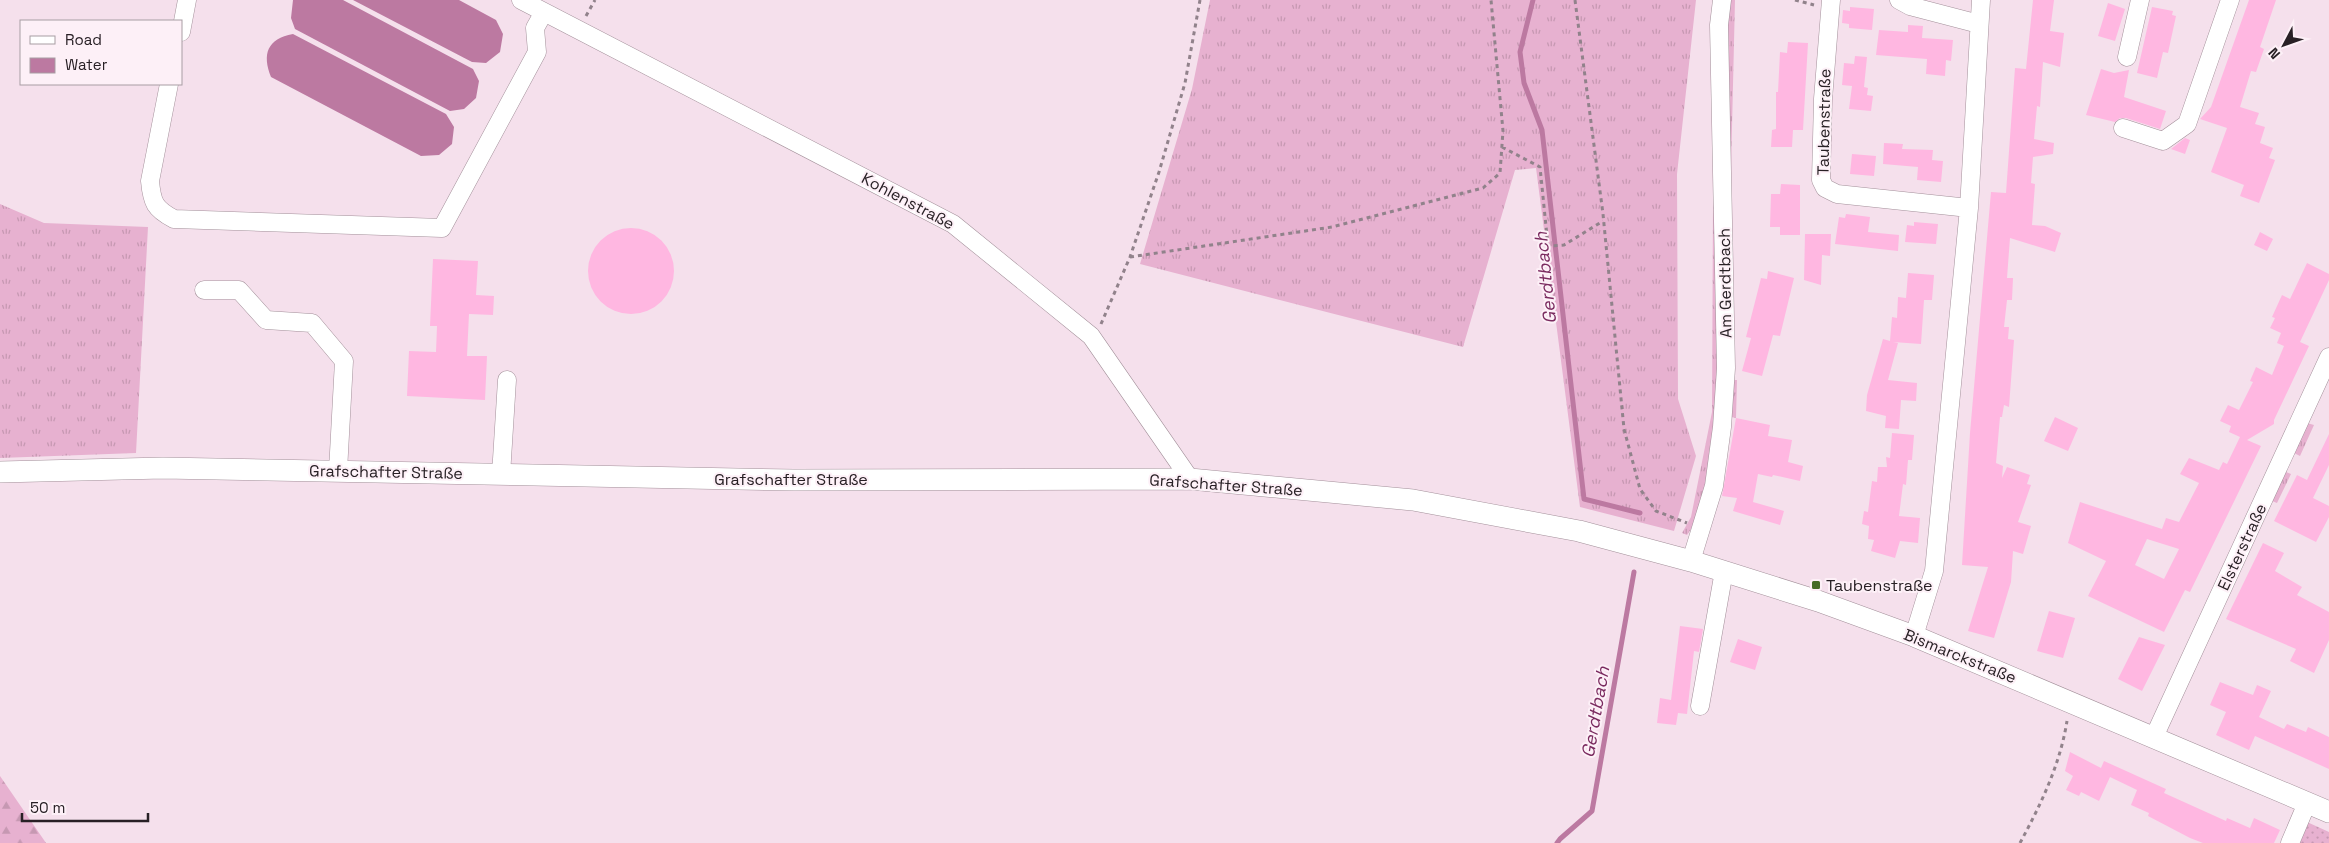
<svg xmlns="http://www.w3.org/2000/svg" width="2329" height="843" viewBox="0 0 2329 843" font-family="'Space Grotesk',sans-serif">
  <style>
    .grass { fill: url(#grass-tufts) }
    .forest { fill: url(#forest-firs) }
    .park { fill: url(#park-dots) }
    .water { fill: #bc79a1 }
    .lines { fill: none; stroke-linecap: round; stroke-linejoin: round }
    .stream { stroke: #bc79a1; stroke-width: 5 }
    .building { fill: #ffb7e1; fill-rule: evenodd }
    .minor-casing { stroke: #a3909a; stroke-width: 19 }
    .major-casing { stroke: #a3909a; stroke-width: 22 }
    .path { stroke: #91828b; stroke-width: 3; stroke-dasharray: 4 4; stroke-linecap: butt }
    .minor { stroke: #fff; stroke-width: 18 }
    .major { stroke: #fff; stroke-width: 21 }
    .poi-dot { fill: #456c26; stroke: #fdf0f7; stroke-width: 2 }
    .labels { text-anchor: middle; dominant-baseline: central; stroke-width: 4; stroke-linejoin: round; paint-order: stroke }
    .street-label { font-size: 16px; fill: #282025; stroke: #fdf0f7 }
    .poi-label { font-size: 16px; fill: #282025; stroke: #fdf0f7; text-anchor: start }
    .water-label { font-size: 18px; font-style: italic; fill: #7a2a5f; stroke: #fdf0f7 }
  </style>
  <defs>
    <pattern id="grass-tufts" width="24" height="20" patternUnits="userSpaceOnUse" patternTransform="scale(1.25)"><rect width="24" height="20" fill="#e7b1d0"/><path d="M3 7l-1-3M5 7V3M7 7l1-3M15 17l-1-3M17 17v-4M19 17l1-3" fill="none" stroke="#c698b2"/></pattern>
    <pattern id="forest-firs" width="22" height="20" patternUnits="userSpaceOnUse" patternTransform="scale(1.25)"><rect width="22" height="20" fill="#e7b1d0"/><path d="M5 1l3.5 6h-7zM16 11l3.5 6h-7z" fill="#c698b2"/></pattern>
    <pattern id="park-dots" width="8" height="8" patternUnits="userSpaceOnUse" patternTransform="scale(1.25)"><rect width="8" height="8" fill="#e7b1d0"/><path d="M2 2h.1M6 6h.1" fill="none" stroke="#c698b2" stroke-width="1.8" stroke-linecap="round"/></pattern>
  </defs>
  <rect width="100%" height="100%" fill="#f5e0ec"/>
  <!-- grass -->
  <path class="grass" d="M1210,0H1696L1677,174L1678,399L1696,456L1674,531L1580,507L1536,168L1515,170L1463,347L1140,264L1192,89Z
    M1714,0L1719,406L1707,484L1693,526L1687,535L1682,533L1691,517L1712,412Z
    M1725,0H1735L1729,255Z
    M0,204L44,223L148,227L136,453L0,458Z
    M1732,380H1737L1736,418L1731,417Z
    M2307,423L2314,425L2300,456L2294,453Z
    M2286,472L2291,474L2277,503L2272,501Z"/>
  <!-- forest -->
  <path class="forest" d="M0,776L46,843H0Z"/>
  <!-- park -->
  <path class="park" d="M2307,822L2329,832V843H2298Z"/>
  <!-- water -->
  <path class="water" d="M293,0H343L473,69L479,81L476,98L464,109L450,111L295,29L291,18Z
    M353,0H459L496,20L503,34L500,52L486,63L472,62Z
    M293,34L446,114L454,127L452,144L439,155L421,156L271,77C262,54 267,39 293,34Z"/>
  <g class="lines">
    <!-- stream -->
    <path class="stream" d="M1533,0L1520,52L1524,83L1542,130L1584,499L1640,513
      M1557,843L1560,839L1592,811L1634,572"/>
  </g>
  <!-- building -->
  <path class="building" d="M2033,0H2054L2050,31L2064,33L2060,67L2043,62L2040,107L2037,106L2034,139L2054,143L2053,154L2033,157L2031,183L2035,184L2032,225L2045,226L2061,233L2055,252L2010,238L2007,278H2013L2012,300H2007L2004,327H2009L2008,339L2014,340L2009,407L2004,405L2002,417H2000L1996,463L2003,466L2002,478L2007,467L2030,475L2027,484L2031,485L2018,522L2031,526L2023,554L2013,551L2011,582L1994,638L1968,631L1988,567L1962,565L1970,433L1991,192L2006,193L2015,68L2026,69Z
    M2249,0H2276L2260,47L2264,49L2256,72L2251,71L2240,107L2259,113L2255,124L2265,127L2260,143L2273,148L2269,158L2275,160L2259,203L2240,196L2244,185L2211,172L2227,128L2200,119L2211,107Z
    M2108,3L2125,9L2115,41L2098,36Z
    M1850,7L1874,9L1872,30L1849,28V24L1842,23L1843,10L1850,11Z
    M2152,7L2173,11L2172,15L2176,16L2168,53L2163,52L2157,78L2137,73Z
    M1908,25L1923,26L1922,38L1953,40L1951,61L1946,60L1945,76L1926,74L1927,59L1876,55L1879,30L1908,32Z
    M1788,42L1808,43L1803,130H1793L1792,147H1771L1772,130L1776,129V92H1778L1780,52L1787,53Z
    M1855,56L1867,57L1864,87L1868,88L1867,95L1873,96L1871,111L1849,109L1852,86L1842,85L1844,63L1854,64Z
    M2101,69L2114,73L2129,70L2124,97L2166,111L2160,129L2126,118H2120L2115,122L2086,115Z
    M2185,138L2190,140L2185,154L2171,149Z
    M1884,143L1903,144L1902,149L1933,150L1932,160L1943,161L1941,182L1917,180L1918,167L1883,164Z
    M1852,154L1876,156L1874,176L1850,174Z
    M1781,184L1800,185V235H1780V227H1770L1771,194H1780Z
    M1846,214L1870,217L1868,232L1899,235L1898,251L1835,244L1839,217L1845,218Z
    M1914,222L1938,224L1936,244L1905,242L1907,225L1914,226Z
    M588 271a43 43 0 1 1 86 0a43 43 0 1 1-86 0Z
    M2260,232L2273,239L2267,251L2254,245Z
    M1805,234H1831L1830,256L1822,255L1821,285L1804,280Z
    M433,259L478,261L476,295L494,296L493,315L469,314L467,356H487L485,400L407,396L409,351L436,352L437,326H430Z
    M2307,263L2329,274V280L2300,342L2309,346L2274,420V424L2247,440L2261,446L2190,592L2185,590L2164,632L2088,596L2106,561L2068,543L2080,502L2162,529L2166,518L2179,522L2199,483L2180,474L2189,458L2219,470L2223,462L2227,464L2240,437L2229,432L2231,426L2220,421L2228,405L2239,410L2253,382L2250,381L2256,367L2272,375L2284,346L2277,343L2281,333L2270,328L2275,318L2272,317L2282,295L2290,299ZM2147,539L2179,549L2164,579L2135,565Z
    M1768,271L1794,278L1780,336L1773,335L1762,376L1742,371L1751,338L1746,337L1756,298L1761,278L1767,279Z
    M1908,273L1934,275L1932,300H1924L1921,344L1893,342L1898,343L1888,380L1917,383L1916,401L1901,400L1899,429L1885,428L1886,416L1866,411L1867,395L1883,339L1890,341L1892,317L1897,318L1898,297L1906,298Z
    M2055,417L2078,428L2068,451L2044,441Z
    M1736,418L1770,425L1768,436L1792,440L1788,462L1803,466L1800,481L1773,475L1772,477L1758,474L1753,502L1784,511L1780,525L1733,511L1737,498L1722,496Z
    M1892,433L1914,435L1912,460H1908L1906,485L1903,484L1899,516L1920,518L1918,543L1900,541L1895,558L1871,551L1874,540L1868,539L1869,526L1862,524L1864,511L1868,512L1872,481L1877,482L1878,467H1887L1886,457L1890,458Z
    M2329,434V465L2313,498L2329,506V517L2316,542L2274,521L2297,475L2307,480Z
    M2263,543L2284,553L2275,571L2302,587L2297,595L2329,612V640L2314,673L2290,661L2296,649L2226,619Z
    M2049,611L2075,618L2063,658L2037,651Z
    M1680,626L1703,629L1699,652L1694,651L1687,714L1678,713L1676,725L1657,723L1660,698L1671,700Z
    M2139,637L2165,645L2142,691L2118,679Z
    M1738,639L1762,647L1755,670L1730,662Z
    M2220,682L2253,695L2257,685L2271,691L2259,717L2284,729L2287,724L2306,732L2308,727L2329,737V769L2255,736L2249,750L2216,735L2226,712L2210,705Z
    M2070,752L2101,768L2104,761L2166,789L2164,793L2226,821L2227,818L2250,828L2254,818L2280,830L2274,843H2203L2190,838L2148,816L2149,813L2131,805L2137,790L2110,777L2099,801L2081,792L2079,796L2066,790L2073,776L2065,771Z"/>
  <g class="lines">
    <defs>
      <path id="minor" d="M521,0L953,224L1091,336L1190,479
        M1831,0L1823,99L1821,180L1825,188L1837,194L1969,208
        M1899,0L1910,6L1979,24
        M181,32L187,0
        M2127,57L2140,0
        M169,84L150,181C152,203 155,209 174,219L442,228L537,52L535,28L544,12
        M2123,128L2163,141L2187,124L2230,0
        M204,290H239L266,320L312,323L344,361L338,471
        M501,475L507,380
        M1691,561L1714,486L1722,427L1726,368L1719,25L1722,0
        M1914,636L1934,571L1969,208L1981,0
        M1700,706L1724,571
        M2154,737L2329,357
        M2290,843L2307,803"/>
      <path id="major" d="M0,472L163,468L794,480L1190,479L1413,500L1579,531L1691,561L1818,601L1914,636L2329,812"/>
    </defs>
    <!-- minor casing -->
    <use href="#minor" class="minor-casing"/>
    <!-- major casing -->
    <use href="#major" class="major-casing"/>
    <!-- path -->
    <path class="path" d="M1575,0L1603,214L1624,429L1640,489L1656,511L1687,523
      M1795,0L1814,5
      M586,16L595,0
      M1502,147L1540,167L1548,246L1564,245L1603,221
      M1130,257L1332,227L1483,188L1500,173L1503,131L1491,0
      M1101,324L1130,257L1159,172L1185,83L1200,0
      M2020,843C2041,804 2060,765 2067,721"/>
    <!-- minor -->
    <use href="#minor" class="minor"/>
    <!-- major -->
    <use href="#major" class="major"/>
  </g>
  <!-- markers -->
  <rect class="poi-dot" x="1811" y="580" width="10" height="10" rx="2.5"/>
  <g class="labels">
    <!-- street labels -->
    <g class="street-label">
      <text transform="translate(1824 122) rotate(-89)">Taubenstraße</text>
      <text transform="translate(908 201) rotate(28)">Kohlenstraße</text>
      <text transform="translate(1725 283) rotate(-91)">Am Gerdtbach</text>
      <text transform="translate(386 472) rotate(1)">Grafschafter Straße</text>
      <text x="791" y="479">Grafschafter Straße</text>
      <text transform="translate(1226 485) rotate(4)">Grafschafter Straße</text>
      <text transform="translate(2242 547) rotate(-65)">Elsterstraße</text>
      <text transform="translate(1960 656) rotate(22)">Bismarckstraße</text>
    </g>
    <!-- poi labels -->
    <g class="poi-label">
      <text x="1826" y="585">Taubenstraße</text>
    </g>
    <!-- water labels -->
    <g class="water-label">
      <text transform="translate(1545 278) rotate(-96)">Gerdtbach</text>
      <text transform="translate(1595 712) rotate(-80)">Gerdtbach</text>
    </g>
  </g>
  <!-- legend -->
  <rect x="20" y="20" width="162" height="65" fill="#fdf0f7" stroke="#a89da3"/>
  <rect x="30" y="36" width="25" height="8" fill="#ffffff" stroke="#a89da3"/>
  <text x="65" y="45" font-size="15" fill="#282025">Road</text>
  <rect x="30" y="58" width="25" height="15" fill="#bc79a1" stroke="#a89da3"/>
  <text x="65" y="70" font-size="15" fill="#282025">Water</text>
  <!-- north arrow -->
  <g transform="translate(2284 45) rotate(229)" stroke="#fdf0f7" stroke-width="4" paint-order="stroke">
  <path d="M0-4L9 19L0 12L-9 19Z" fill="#282025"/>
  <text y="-8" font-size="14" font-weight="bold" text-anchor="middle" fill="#282025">N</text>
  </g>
  <!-- scale -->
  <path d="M22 813v8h126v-8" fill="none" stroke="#282025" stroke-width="2.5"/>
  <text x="30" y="813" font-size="15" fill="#282025" stroke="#fdf0f7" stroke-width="4" paint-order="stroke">50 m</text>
</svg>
